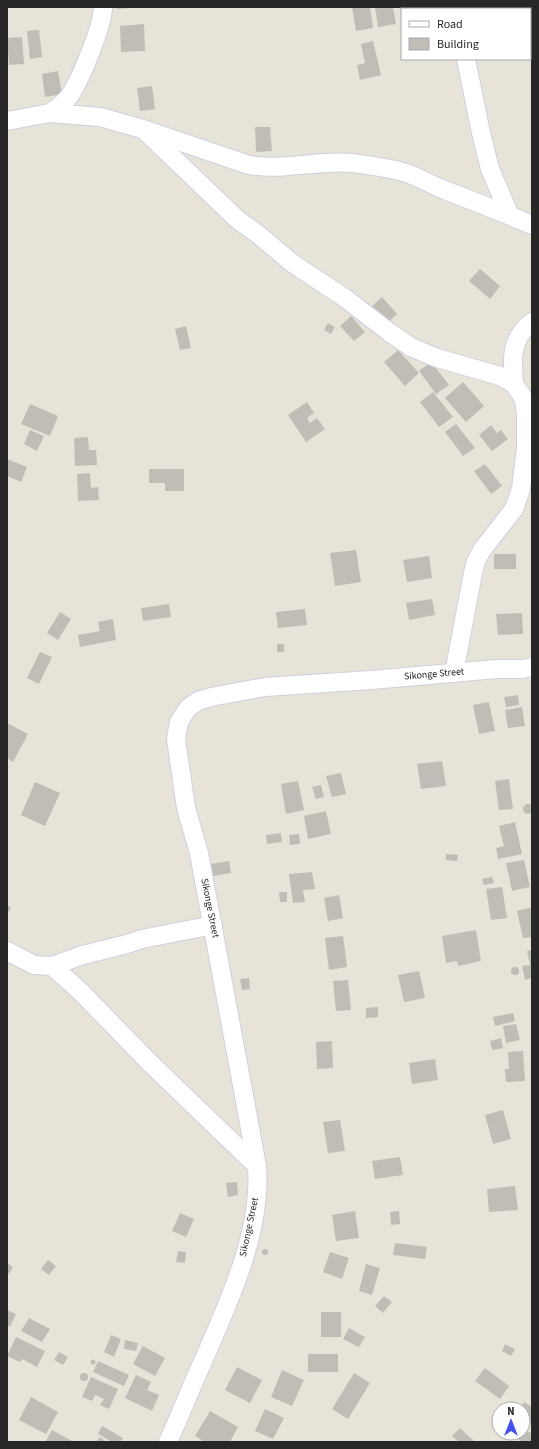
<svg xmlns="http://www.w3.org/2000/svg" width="539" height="1449" viewBox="0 0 539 1449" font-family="'Source Sans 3',sans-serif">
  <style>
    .building { fill: #c0bdb6 }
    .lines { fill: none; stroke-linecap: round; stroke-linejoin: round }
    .street-casing { stroke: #cfd0df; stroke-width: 20 }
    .street { stroke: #fff; stroke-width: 18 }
    .labels { text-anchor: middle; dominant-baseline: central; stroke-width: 3; stroke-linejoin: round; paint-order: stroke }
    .street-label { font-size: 10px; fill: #272727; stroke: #fff }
  </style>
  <rect width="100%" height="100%" fill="#e8e3d9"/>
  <!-- building -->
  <path class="building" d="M117,7H130V8L117,9Z
    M352,7H370L373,28L356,31Z
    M375,7H393L396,24L378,27Z
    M430,7H440L431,9Z
    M144,24L145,51L121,52L120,26Z
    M39,30L42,57L30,59L27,31Z
    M22,37L24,64L9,65L7,38Z
    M373,41L381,75L360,80L357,65L365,63L361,44Z
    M58,71L62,94L45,97L42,74Z
    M152,86L155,109L140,111L137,88Z
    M255,127H270L272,151L256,152Z
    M480,269L500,286L490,299L469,281Z
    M382,297L397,314L386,324L371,307Z
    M351,316L365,332L354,341L340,326Z
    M328,323L335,327L331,334L324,330Z
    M186,326L191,348L180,350L175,329Z
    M398,350L419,373L405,386L384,362Z
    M431,362L449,385L436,394L419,371Z
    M463,382L484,406L466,422L445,398Z
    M433,392L453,417L439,427L420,402Z
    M307,402L314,413L307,418L310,423L317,418L325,429L306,442L288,415Z
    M30,404L58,416L50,436L21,424Z
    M456,424L475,448L463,456L445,432Z
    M491,425L497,433L501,430L508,439L492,451L479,435Z
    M30,430L44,436L37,451L24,444Z
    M88,437L89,450H96L97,465L75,466L74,438Z
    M7,459L27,467L21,482L7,476Z
    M485,464L502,486L491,494L474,471Z
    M149,469H184V491H165V483H149Z
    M90,473L91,488L98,487L99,500L78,501L77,474Z
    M356,550L361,582L335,586L330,553Z
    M494,554H516V569H494Z
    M429,556L432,578L407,582L403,560Z
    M432,599L435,615L409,620L406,603Z
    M169,604L171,617L143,621L141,608Z
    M305,609L307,625L278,628L276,612Z
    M60,612L71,619L58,640L47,633Z
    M522,613L523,634L498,635L496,614Z
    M113,619L116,640L80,647L78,635L100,631L98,622Z
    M277,644H284V652H277Z
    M40,652L52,657L39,684L27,678Z
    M518,695L519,705L506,707L504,697Z
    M489,702L495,731L479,734L473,705Z
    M522,707L525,726L508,728L505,710Z
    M7,723L28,734L13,762L7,758Z
    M442,761L446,786L421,789L417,764Z
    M341,773L346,794L332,797L326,776Z
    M509,779L513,809L499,810L495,781Z
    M298,781L304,810L286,814L281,784Z
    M35,782L60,793L45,826L21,815Z
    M321,785L324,797L316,799L312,787Z
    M523 809a5 5 0 1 1 10 0a5 5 0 1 1-10 0Z
    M326,811L331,834L308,839L304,816Z
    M515,822L522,854L498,859L496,848L504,846L499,826Z
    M281,833L282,842L267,844L266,835Z
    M299,834L300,844L290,845L289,835Z
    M446,854L458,855L457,861L446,860Z
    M524,860L530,887L512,891L506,863Z
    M229,861L231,873L213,876L211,864Z
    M312,872L315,889L303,890L305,902L293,903L289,874Z
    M492,877L494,883L484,885L482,879Z
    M502,887L507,918L491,920L486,889Z
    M279,892H287V902H280Z
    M339,895L343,918L328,921L324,898Z
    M7,905L11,908L7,915Z
    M532,907V937L523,938L517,911Z
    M476,930L481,961L458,966L457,961L446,963L442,936Z
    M343,936L347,967L329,970L325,938Z
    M532,950V978L525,980L522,966L530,965L527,951Z
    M511 971a4 4 0 1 1 8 0a4 4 0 1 1-8 0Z
    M419,971L425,998L404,1002L398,975Z
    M249,978L250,989L242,990L240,979Z
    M348,980L351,1010L336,1011L333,981Z
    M378,1007V1017L366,1018V1008Z
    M513,1013L515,1021L495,1026L493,1017Z
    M516,1024L520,1040L506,1043L503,1026Z
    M501,1038L503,1048L492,1050L490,1041Z
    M332,1041L333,1068L317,1069L316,1042Z
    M523,1051L525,1081L506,1082L505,1069H509L508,1052Z
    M435,1059L438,1080L412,1084L409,1063Z
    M503,1110L511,1139L493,1144L485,1115Z
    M340,1120L345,1151L328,1153L323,1122Z
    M400,1157L403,1175L375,1179L372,1161Z
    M237,1182L238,1195L228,1197L226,1183Z
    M515,1186L518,1210L489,1212L487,1189Z
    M355,1211L359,1238L336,1241L332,1215Z
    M399,1211L400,1224L391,1225L390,1212Z
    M180,1213L194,1219L186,1237L172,1231Z
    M395,1243L427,1247L425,1259L393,1255Z
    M262 1252a3 3 0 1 1 6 0a3 3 0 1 1-6 0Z
    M178,1251L186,1252L185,1263L176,1262Z
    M330,1252L349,1258L342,1279L323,1272Z
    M48,1260L56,1266L49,1275L41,1269Z
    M7,1263L13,1267L9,1274L7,1273Z
    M366,1264L380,1268L372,1295L359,1291Z
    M384,1296L392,1302L383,1313L375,1306Z
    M7,1310L16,1314L10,1327L7,1325Z
    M321,1312H341V1337H321Z
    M29,1318L50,1329L42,1342L21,1331Z
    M349,1328L365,1337L359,1347L343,1339Z
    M111,1335L121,1339L114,1357L104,1352Z
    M16,1337L45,1351L37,1367L22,1359L20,1362L7,1356Z
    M125,1340L138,1343L136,1351L124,1349Z
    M505,1344L515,1349L511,1356L502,1351Z
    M143,1346L165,1358L155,1376L133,1364Z
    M59,1352L68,1357L63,1365L54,1360Z
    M308,1354H338V1372H308Z
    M90.5 1362a2.5 2.5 0 1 1 5 0a2.5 2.5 0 1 1-5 0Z
    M98,1361L129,1375L124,1386L93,1372Z
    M237,1367L262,1380L250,1403L225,1390Z
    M485,1368L509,1386L500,1399L475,1381Z
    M282,1370L304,1380L292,1406L271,1397Z
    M80 1377a4 4 0 1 1 8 0a4 4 0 1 1-8 0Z
    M354,1373L370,1383L348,1419L332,1409Z
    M136,1375L151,1382L147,1390L159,1395L152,1411L125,1398Z
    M91,1377L118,1389L109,1409L100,1405L104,1399L95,1395L92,1401L82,1397Z
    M31,1397L58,1412L46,1434L19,1420Z
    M524,1402L532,1407V1423L523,1418V1409H520Z
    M265,1409L284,1418L273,1439L255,1431Z
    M210,1411L238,1427L230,1442H205L195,1436Z
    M102,1426L123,1438L120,1442H112L98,1434Z
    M460,1428L475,1442H459L452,1436Z
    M523,1428L532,1434V1442H522L508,1433H523Z
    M52,1430L74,1442H45Z
    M100,1437L106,1442H96Z"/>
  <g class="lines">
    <defs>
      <path id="street" d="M455,7L456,9
        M466,59L481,133L490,169L510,216
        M50,113C56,109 62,104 67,99C79,85 103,25 103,7
        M7,121L50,113L100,117L143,129L249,165C283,171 317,160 352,163C368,165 394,168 409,174C422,179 434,186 447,191C476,202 504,213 532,225
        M143,129L238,220L259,235L292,263L345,298L389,332L411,347L437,358L500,376L514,384L524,399L526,416V447L521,489L514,509L482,550L476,561L473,573L454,673
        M514,384C512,360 510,338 532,322
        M7,951L34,965L52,966L83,955L127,944L142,939L213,925
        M52,966L80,991L149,1062L257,1166
        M168,1442C180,1415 191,1388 203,1361C229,1302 262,1231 257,1166L199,853L186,808L176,739L179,722L188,708L198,701L211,697L265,687L371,680L497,669H523L532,667"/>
    </defs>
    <!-- street casing -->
    <use href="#street" class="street-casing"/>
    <!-- street -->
    <use href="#street" class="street"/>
  </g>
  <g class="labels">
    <!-- street labels -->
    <g class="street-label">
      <text transform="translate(434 674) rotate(-5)">Sikonge Street</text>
      <text transform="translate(210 908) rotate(79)">Sikonge Street</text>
      <text transform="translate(249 1227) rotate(-78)">Sikonge Street</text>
    </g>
  </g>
  <!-- border -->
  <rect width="539" height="1449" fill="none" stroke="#272727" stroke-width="16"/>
  <!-- legend -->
  <rect x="401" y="8" width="130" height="52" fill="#ffffff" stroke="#a9a9a9"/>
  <rect x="409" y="21" width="20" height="6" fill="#ffffff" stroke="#a9a9a9"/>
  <text x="437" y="28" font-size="12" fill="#272727">Road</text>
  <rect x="409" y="38" width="20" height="12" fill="#c0bdb6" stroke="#a9a9a9"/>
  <text x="437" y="48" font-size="12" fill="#272727">Building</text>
  <!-- north arrow -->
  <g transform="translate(511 1421)"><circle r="19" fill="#ffffff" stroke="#a9a9a9"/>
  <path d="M0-3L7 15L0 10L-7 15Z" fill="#4450ea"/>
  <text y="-6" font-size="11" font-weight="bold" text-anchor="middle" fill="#272727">N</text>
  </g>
</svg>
